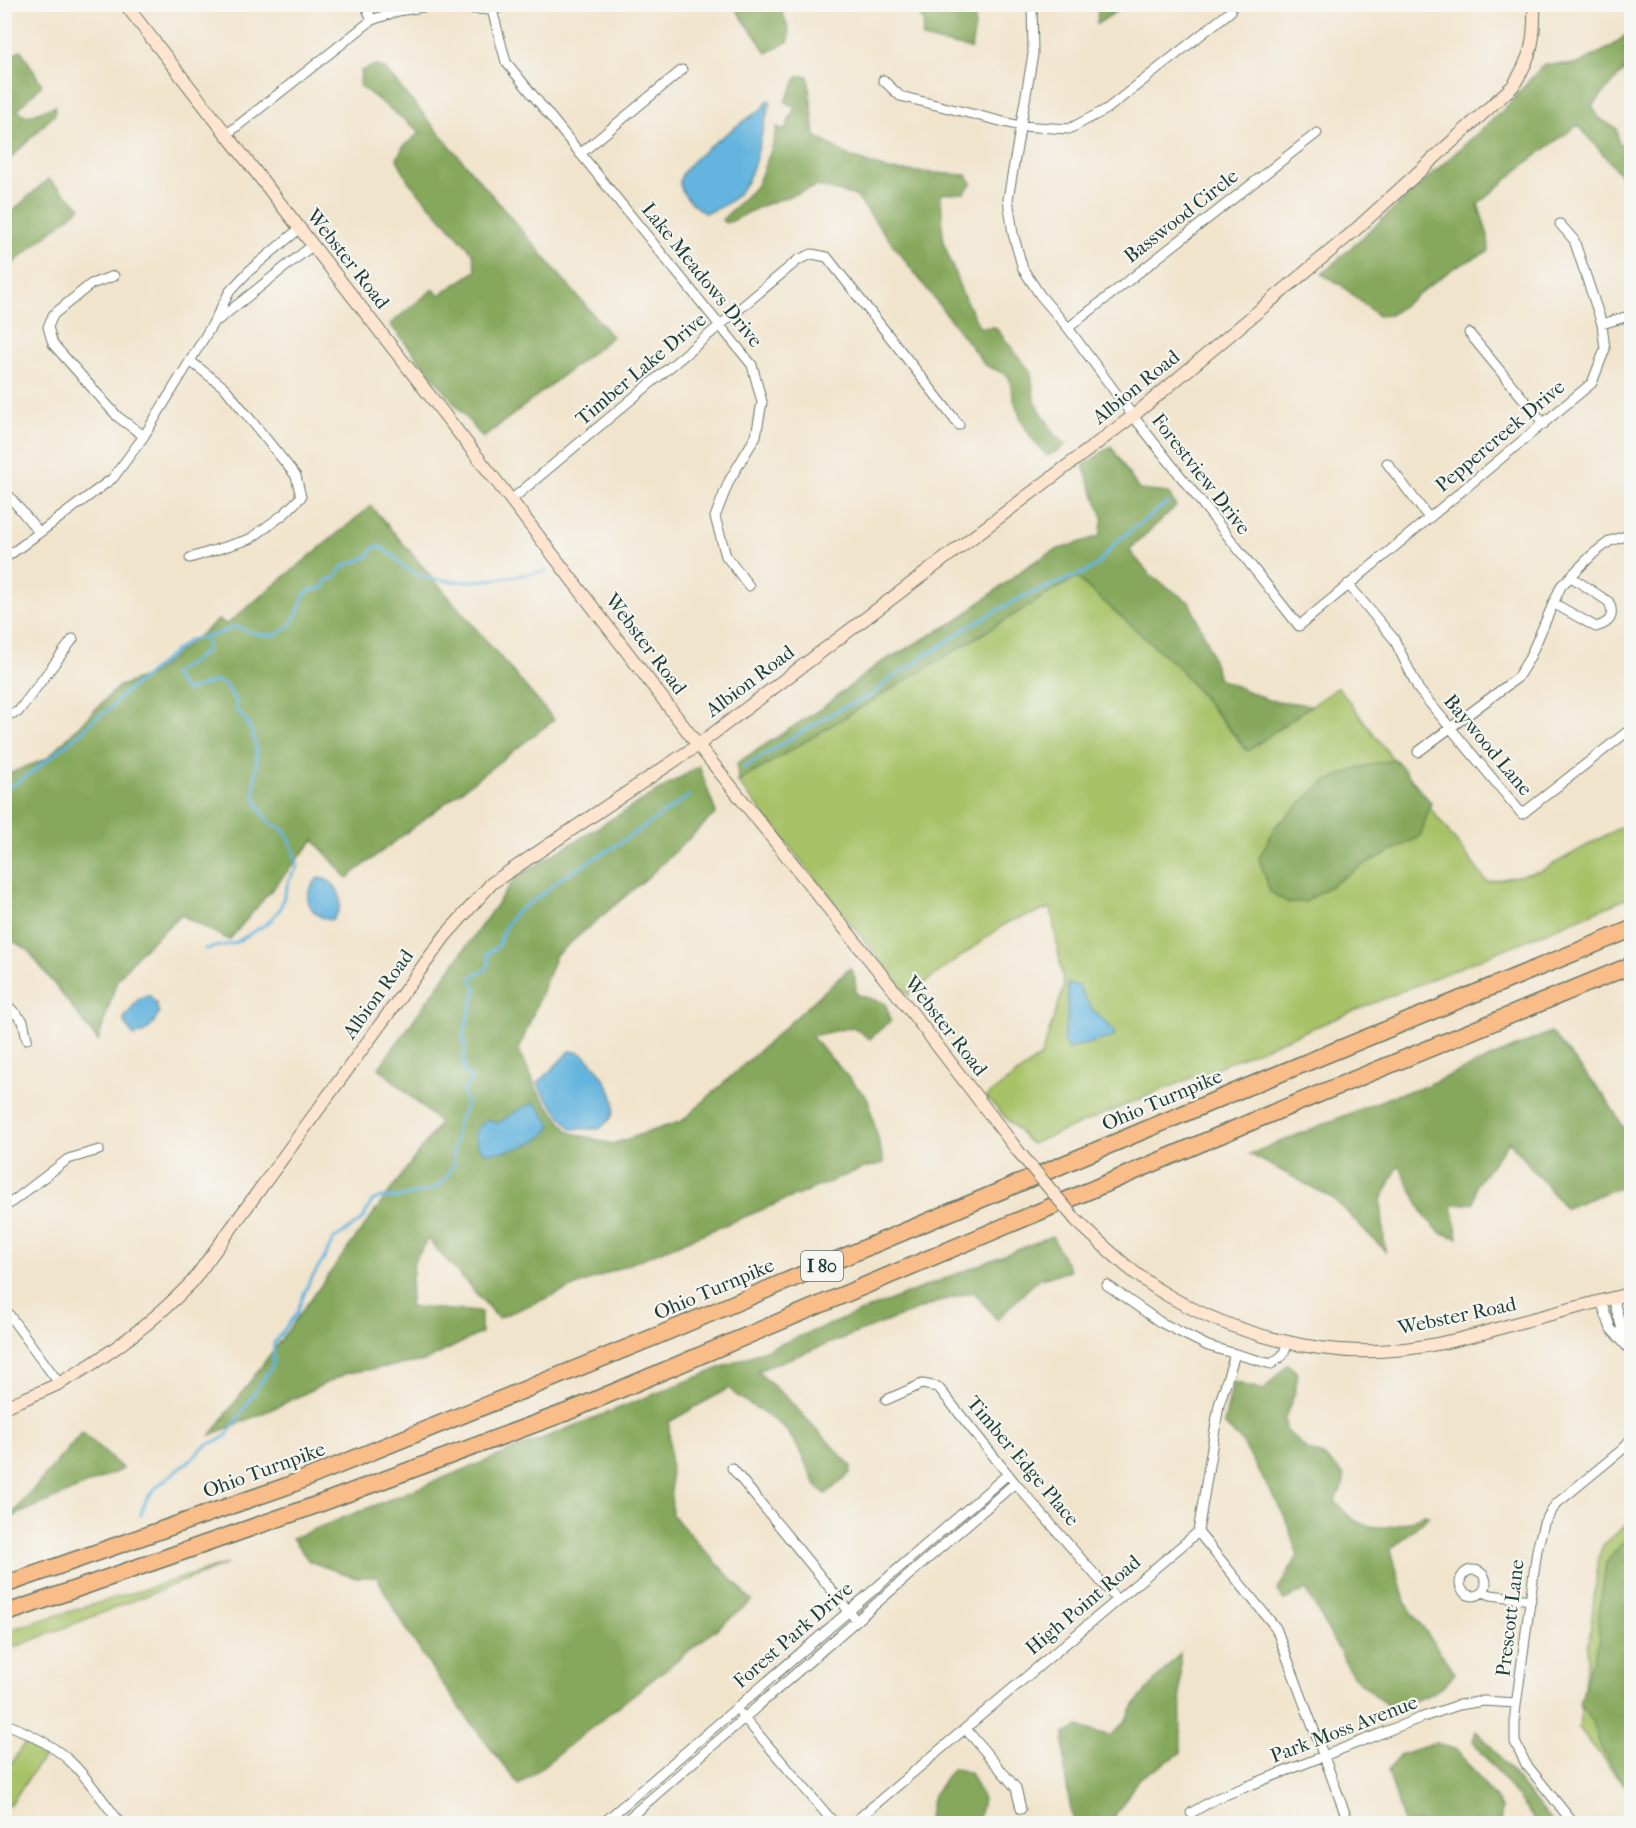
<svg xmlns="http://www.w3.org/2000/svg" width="1636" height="1828" viewBox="0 0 1636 1828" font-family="'IM FELL French Canon',serif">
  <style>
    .green { fill: #a8c268; stroke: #64804e; stroke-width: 1.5 }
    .forest { fill: #86a85c; stroke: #527248; stroke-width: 1.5 }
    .water { fill: #64b4de; stroke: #427889; stroke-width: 1.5 }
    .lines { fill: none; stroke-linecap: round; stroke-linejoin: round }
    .stream { stroke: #64b4de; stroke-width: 3 }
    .street-casing { stroke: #687769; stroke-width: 11 }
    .secondary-casing { stroke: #687769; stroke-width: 14 }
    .highway-casing { stroke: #687769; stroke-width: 19 }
    .street { stroke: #fff; stroke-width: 9 }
    .secondary { stroke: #fde5d0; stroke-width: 12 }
    .highway { stroke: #f9bd89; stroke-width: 16 }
    .secondary-bridge-casing { stroke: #687769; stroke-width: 14; stroke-linecap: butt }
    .secondary-bridge { stroke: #fde5d0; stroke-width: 12 }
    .labels { text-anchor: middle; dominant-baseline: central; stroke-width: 4.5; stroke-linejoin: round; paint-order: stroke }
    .shield { fill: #f6f6f2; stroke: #60746d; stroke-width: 1.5 }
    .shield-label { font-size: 18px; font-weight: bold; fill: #1f3d34 }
    .street-label { font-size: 20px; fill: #1f3d34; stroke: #f6f6f2 }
  </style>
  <rect width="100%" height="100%" fill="#f6f6f2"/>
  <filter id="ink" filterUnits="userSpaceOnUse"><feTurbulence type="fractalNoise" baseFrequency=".0167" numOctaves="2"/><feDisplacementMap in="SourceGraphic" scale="12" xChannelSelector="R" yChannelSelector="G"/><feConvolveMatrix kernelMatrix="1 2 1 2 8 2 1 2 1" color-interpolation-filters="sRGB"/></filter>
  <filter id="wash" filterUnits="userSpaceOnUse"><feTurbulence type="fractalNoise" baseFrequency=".008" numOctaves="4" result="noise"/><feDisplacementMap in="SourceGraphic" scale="24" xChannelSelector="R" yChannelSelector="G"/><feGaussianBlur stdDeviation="1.35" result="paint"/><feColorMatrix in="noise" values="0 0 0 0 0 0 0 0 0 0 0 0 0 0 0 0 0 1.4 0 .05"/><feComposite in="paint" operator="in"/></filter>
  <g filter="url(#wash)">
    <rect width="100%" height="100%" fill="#f1e4cc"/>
    <!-- green -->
    <path class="green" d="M1076,577L1177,666L1247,751L1338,687L1487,882L1541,871L1617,829L1631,826V897L1031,1144L986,1097L1041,1056L1064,987L1051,908L1008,922L908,995L738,782Z
      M1631,1521V1794L1579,1728L1599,1556L1603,1545Z
      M227,1564L5,1651V1631Z
      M25,1742L35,1750L47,1752L10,1805L5,1808V1773Z"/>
    <!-- forest -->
    <path class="forest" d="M733,5H779L789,30V41L767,53Z
      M905,5H974L975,27L971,49L922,38L924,21L916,12Z
      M1098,5V4L1126,5L1097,24Z
      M1631,31V63L1592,106L1599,118L1617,129L1618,142L1631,152V187L1578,125L1529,161L1478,204L1488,236L1489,251L1454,268L1390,315L1378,316L1341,285L1322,274L1504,109L1544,64H1578L1609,48Z
      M21,50L42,85L17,110L27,116L55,106V114L5,164V60Z
      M376,65L385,69L612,337L483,438L390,324L433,289L439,295L476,271L473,253L409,182L397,159L403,147L420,132L360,86L361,71Z
      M798,76H808L815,136L851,157L889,170L966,175L972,183L964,193L941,194L943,241L962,293L980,328L995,327L1031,372L1034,400L1055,435L1066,444L1060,450L1047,456C1024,433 1014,408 1009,376L985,365L856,196L818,186L761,206L732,221L725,223L722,220L757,185L772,148L777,127L785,130L795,107L785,102Z
      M48,179L81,207L5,270V218Z
      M1111,446L1139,490L1168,493L1176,506L1129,550L1150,575L1189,602L1207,641L1219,679L1268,700L1311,705L1248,751L1177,666L1076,577L738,782L737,763L822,708L877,665L956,621L1029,565L1056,550L1100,536L1103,517L1083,466Z
      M371,506L554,720L347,878L314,840L229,940L181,915L138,954L117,980L98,1041L27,949L5,937V775L46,759L118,687L152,674L218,620L227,624Z
      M1395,759L1431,803L1420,837L1365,864L1305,902L1289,903L1270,892L1259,858L1275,827L1323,783L1358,768Z
      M699,766L716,813L648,877L556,955L519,1050L539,1094L569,1132L612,1144L682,1121L850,968L855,978L856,994L885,1003L891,1020L870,1039L853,1027L811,1036L868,1099L884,1163L861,1169L498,1318L428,1239L414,1261L409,1307L481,1312V1333L425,1361L347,1373L270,1410L211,1435L440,1123L379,1068L516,877Z
      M1551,1032L1605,1097L1631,1140V1188L1623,1186L1565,1208L1509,1141L1476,1185L1474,1203L1452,1205L1458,1238L1441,1233L1425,1217L1399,1165L1381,1200L1385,1251L1334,1199L1250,1154L1395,1095L1418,1089Z
      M1052,1236L1070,1271L1038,1279L997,1320L974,1292L943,1300L757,1371L787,1398L851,1466L850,1473L826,1494L817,1487L797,1446L784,1427L736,1395L729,1388L669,1422L672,1515L752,1601L519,1785C467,1719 415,1652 377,1577H353L309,1561L292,1538Z
      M1288,1364L1298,1374L1294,1395L1285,1418L1286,1430L1309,1451L1323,1456L1344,1475V1483L1335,1501C1341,1507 1348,1517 1356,1521C1377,1533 1406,1525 1425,1514L1429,1516L1391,1549L1405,1602L1455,1673C1443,1694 1412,1702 1389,1707L1353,1676L1306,1590L1284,1600L1277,1591L1298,1556L1285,1517L1242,1442L1224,1424L1233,1382L1264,1390Z
      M82,1432L123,1469L9,1518Z
      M1631,1532V1785L1622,1781L1601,1748L1592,1721L1580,1704L1589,1669L1599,1642L1598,1619L1606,1563Z
      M1180,1653L1181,1753L1139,1778L1114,1817L1116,1823H1073L1065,1775L1064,1734L1079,1727L1111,1736L1126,1720L1134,1705Z
      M1476,1731L1485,1740L1553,1823H1537L1473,1741Z
      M1435,1743L1457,1750L1502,1808L1500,1823H1404L1388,1771L1399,1755Z
      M953,1768L970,1773L983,1799L978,1823H927L933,1795Z"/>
    <!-- water -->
    <path class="water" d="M768,100L771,102C754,146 761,199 704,213C695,207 678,193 680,180C684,159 745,121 764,107Z
      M318,878C340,879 348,907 331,920C319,919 304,906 309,891C311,886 315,882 318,878Z
      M1068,984L1079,986C1090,1011 1096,1012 1114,1031V1037L1068,1049L1063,1040L1067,1020Z
      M149,995L156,1003L159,1014C153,1025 148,1033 134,1036L125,1025L124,1018C136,1008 132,998 149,995Z
      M570,1051C575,1052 580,1052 584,1055C597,1065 622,1099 612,1116C609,1121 603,1126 599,1129H571L541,1091L538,1083Z
      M535,1103L551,1124C546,1145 502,1154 483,1152C471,1136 472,1131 488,1119L497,1123C510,1117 521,1106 535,1103Z"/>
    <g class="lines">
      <!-- stream -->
      <path class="stream" d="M205,636L207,643L206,651L191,663L174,672L173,676L186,691L216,681L226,685L236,702V710C253,723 258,748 256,769C255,778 253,788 255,797C257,804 266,820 272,824C275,826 279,826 281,828C291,835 294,855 298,866L289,880L280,909L268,923L235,943L205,949
        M743,768L838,710L871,696L890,679L918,662L924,654L937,649L966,628L1020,598L1086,572L1097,565L1116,542L1167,503
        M4,790L30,774L85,729L93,720L113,706L120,697L189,640L218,634L237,626C265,640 285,641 299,610C302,604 301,598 306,593C311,589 318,589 324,588L326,580L334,579L342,567L367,557L374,548L379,546C384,550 390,553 395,557C399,562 402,567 408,570C446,591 504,578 546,571
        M141,1515C144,1490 175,1473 193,1458C198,1454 201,1447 207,1445C215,1441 219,1442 227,1435L273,1364L274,1343L296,1314L309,1282L324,1259L333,1240L358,1223L364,1217L372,1201L382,1197L395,1198L432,1190L445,1180L455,1163L453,1150L459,1121L467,1103L462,1090L472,1081L463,1069L465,1047L463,1036L476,989L471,977L487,969L489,962L487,954L499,945L503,930L516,912L543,894L560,879L617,845L689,796"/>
    </g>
  </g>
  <g filter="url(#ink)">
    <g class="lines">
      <defs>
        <path id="street" d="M365,4L372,20
          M1032,4L1033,54L1008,199L1013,234L1023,269L1040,295L1068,328L1133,416L1299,626L1592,383L1605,349L1602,324L1574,240L1560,224
          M492,10L506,62L752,365L762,402L756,436L729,481L715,517L726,556L749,586
          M883,80L900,96L1020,126L1069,129L1107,109L1231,11
          M226,135L372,20L398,11L429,6L492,10L511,4
          M580,154L682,70
          M114,276L91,284L53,315L48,327L53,344L118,417L144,436
          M218,320L313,245
          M1602,324L1632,315
          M1068,328L1317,133
          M1469,333L1544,424
          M190,361L225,388L296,476L301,497L284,514L250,539L190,558
          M1387,463L1429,518
          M4,490L39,532
          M511,500L798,260L812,254L827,257L959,425
          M4,559L113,478L144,436L212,325L230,291L249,271L299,229
          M1348,584L1394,639L1419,690L1522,814L1632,728
          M1553,603L1596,627C1610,623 1615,616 1609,602L1571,577
          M4,715L18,712L73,639
          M1418,752L1517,678L1529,659L1561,586L1593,554L1610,541L1632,534
          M4,1002L23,1021L27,1039
          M4,1208L68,1159L99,1150
          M1107,1285L1160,1322L1208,1346L1271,1364L1282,1356L1288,1344
          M1613,1298L1626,1343
          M1601,1301L1611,1329L1632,1352
          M4,1308L59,1383
          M886,1400L922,1384L938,1387L1015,1483L1117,1600
          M732,1468L852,1615
          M1198,1532L1276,1628L1349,1824
          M1460 1583a13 13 0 1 1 26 0a13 13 0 1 1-26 0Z
          M1483,1592L1491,1595L1531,1600
          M741,1714L835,1824
          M4,1723C29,1733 54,1745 73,1764C91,1782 105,1804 121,1824
          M966,1729L1016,1788L1021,1809
          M1191,1813L1215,1799L1420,1718L1459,1705L1483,1701L1516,1703
          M602,1824L1008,1474
          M622,1824L1015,1483
          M852,1824L1198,1532L1219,1405L1235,1354
          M1574,1824L1526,1764L1515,1742V1713L1537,1550L1544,1523L1556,1504L1623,1449L1632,1437"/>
        <path id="secondary" d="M125,4L511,500L698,745L913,1014L1018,1151
          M1076,1220C1104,1246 1133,1275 1167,1295C1232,1333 1317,1357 1393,1350C1436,1347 1477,1335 1517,1323C1555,1313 1593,1303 1632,1293
          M4,1407C23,1399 42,1392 60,1383C109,1356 153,1322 192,1282L445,936L492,883L698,745L1133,416L1353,232L1513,86C1532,56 1535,40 1534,4"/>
        <path id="highway" d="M4,1585L287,1486L659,1335L1242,1089L1632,929
          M4,1614L305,1509L567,1412L1258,1119L1632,965"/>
      </defs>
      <!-- street casing -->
      <use href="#street" class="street-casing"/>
      <!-- secondary casing -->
      <use href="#secondary" class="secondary-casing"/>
      <!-- highway casing -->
      <use href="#highway" class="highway-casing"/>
      <!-- street -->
      <use href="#street" class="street"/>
      <!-- secondary -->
      <use href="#secondary" class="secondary"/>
      <!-- highway -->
      <use href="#highway" class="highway"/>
      <defs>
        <path id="secondary-bridge" d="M1018,1151L1076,1220"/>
      </defs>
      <!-- secondary-bridge casing -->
      <use href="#secondary-bridge" class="secondary-bridge-casing"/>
      <!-- secondary-bridge -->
      <use href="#secondary-bridge" class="secondary-bridge"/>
    </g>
  </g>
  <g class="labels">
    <!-- shield labels -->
    <rect class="shield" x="801" y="1251" width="42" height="30" rx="4.5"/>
    <g class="shield-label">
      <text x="822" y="1266">I 80</text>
    </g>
    <!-- street labels -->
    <g class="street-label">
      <text transform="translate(1181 216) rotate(-38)">Basswood Circle</text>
      <text transform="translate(348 259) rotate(52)">Webster Road</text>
      <text transform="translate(702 275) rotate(51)">Lake Meadows Drive</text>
      <text transform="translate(641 369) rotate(-40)">Timber Lake Drive</text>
      <text transform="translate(1136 387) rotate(-39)">Albion Road</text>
      <text transform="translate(1500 436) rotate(-40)">Peppercreek Drive</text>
      <text transform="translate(1201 474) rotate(52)">Forestview Drive</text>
      <text transform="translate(646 644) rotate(53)">Webster Road</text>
      <text transform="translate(750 681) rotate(-37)">Albion Road</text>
      <text transform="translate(1488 745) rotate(50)">Baywood Lane</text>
      <text transform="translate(378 994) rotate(-54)">Albion Road</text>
      <text transform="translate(946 1026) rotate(52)">Webster Road</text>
      <text transform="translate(1162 1100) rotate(-23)">Ohio Turnpike</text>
      <text transform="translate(714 1289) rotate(-23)">Ohio Turnpike</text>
      <text transform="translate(1457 1316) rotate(-12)">Webster Road</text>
      <text transform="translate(1023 1461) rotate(50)">Timber Edge Place</text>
      <text transform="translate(264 1470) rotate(-20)">Ohio Turnpike</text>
      <text transform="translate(1083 1605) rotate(-40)">High Point Road</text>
      <text transform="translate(1510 1618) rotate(-83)">Prescott Lane</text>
      <text transform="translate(793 1635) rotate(-41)">Forest Park Drive</text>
      <text transform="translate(1344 1729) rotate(-21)">Park Moss Avenue</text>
    </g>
  </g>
  <!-- margin -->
  <rect width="1636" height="1828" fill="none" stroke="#f6f6f2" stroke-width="24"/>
</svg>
